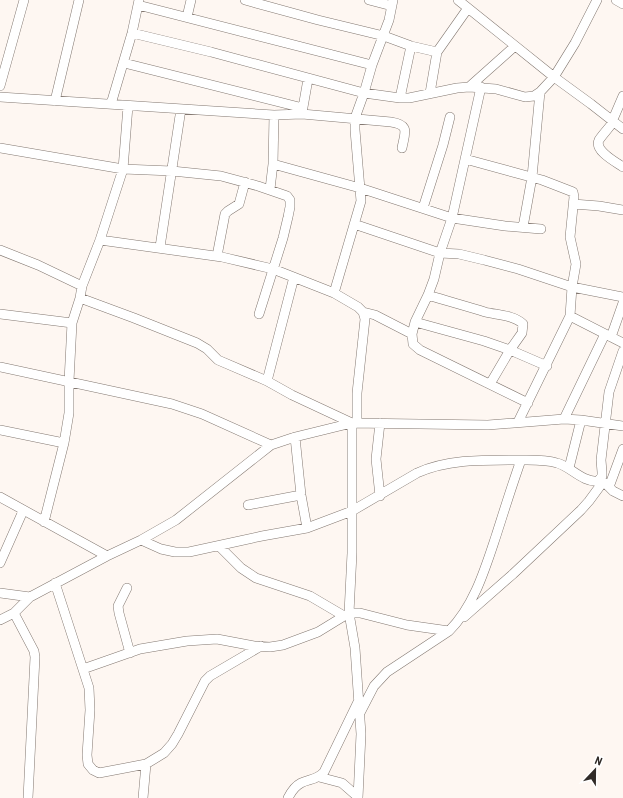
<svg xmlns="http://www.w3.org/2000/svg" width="623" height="798" viewBox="0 0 623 798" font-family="'Roboto Condensed',sans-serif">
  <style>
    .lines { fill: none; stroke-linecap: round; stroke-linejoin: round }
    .minor-casing { stroke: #837871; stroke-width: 10 }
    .minor { stroke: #fff; stroke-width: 9 }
  </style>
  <rect width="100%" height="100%" fill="#fef7f2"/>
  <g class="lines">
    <defs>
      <path id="minor" d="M245,0L318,20L384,36L411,46L437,52
        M369,0L392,6
        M458,0L554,77L591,104L623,129
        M616,0L623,4
        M138,5L372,65
        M187,17L191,0
        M132,33L211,52L364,93L400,98H409L457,88L469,87L496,89L525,97L534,96L540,92L554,77L575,43L597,0
        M124,63L303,108
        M0,86L24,0
        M469,87L515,46
        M481,87L452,218L440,253L434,279L428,295L415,322L412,334L413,344L420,350L528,403
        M430,93L437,52L468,8
        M0,97L274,115L302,114L391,122C410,125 405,132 402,148
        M400,98L411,46
        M55,101L79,0
        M111,104L132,33L139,0
        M302,113L308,79
        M614,117L623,96
        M613,122C609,128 603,134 599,140C594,151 616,162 623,167
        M0,148L123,169L172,171L221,176L258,186L287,196L290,200V207L288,217L283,238L259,314
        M465,159L542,180L555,185L573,192L574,197L570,237L576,264L572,287L570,316L518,422
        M273,164L360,188L452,218L505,226L541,229
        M270,189L273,164L274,115
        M573,204L599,206L623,210
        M423,208L443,145L450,117
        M354,224L440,253L459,254L484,260L518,269L572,287L623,297
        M523,227L532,177L540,92
        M100,240L222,257L273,269L334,293L358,307L363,312L365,319L357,393V423
        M160,247L181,109
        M0,250L38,265L82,286
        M217,256L225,214L228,211L239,204L245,182
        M334,293L361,201L355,130V118L364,93L372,65L389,20L393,0
        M428,295C447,301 466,306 485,312C497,315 514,315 523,324L522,333L510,350L490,384
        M80,298L134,318L197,343L207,349L218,360L267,381L292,395L352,423V553L349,613L355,648L361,734L358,798
        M363,312L375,315L412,334
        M0,314L72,323
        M570,316L623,343
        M415,322L484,341L510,350L547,366
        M611,337L623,303
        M0,367L172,404L202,414L271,445
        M267,381L294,277
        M564,419L605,334
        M380,423L376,459L380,496
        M0,430L64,443
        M295,437L301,495L307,528
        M569,468L581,420
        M605,483L613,491L623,496
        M609,487L623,449
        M0,497L107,556
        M248,505L301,495
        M44,522L64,443L69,413V381L72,323L80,298L82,286L100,240L123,169L128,106
        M141,540L161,549L175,552H189L262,536L307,528L352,511L417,473C448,459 484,460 517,460C530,460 544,459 557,463C570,466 583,483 598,481L602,476V472L601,460L609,392L623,351
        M219,546L241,568L256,578L310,596L344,616
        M0,563L23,511
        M55,583L89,688L90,710L87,755L88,764L93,770L99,773L146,764L164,753L172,744L178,734L205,681L210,676L261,646
        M127,588L118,606L119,613L130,653
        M0,593L30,597
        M14,613L34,651L35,657L28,798
        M464,617L513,574L581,510L589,501L603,482
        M0,620L14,613L30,597L107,556L141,540L176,520L271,445L295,437L352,423L488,425L564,419L581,420L623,426
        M83,669L140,649L187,641L217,639L254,646L270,647L283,645L318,632L349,613H360L407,625L449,631
        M360,713L374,686L387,672L449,631C474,606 485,569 496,536C504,511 512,485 521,460
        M319,777L342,783L358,797
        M143,798L146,764
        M288,798C291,792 295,786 301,783C309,779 317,780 324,772L358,702"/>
    </defs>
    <!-- minor casing -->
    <use href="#minor" class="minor-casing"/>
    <!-- minor -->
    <use href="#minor" class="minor"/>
  </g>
  <!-- north arrow -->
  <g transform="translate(595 770) rotate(22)" stroke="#ffffff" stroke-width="3" paint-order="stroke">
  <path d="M0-3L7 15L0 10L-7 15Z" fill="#302b28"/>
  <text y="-6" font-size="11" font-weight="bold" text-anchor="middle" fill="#302b28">N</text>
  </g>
</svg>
